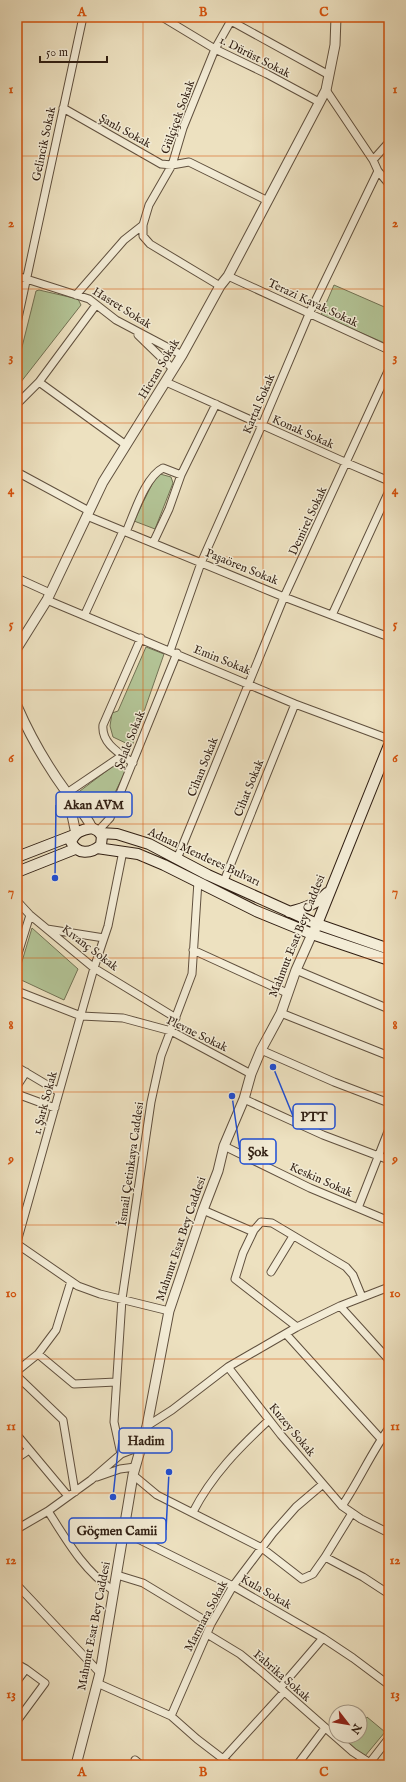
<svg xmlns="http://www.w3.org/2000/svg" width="406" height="1782" viewBox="0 0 406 1782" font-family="'IM FELL English',serif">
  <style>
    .green { fill: #b3c496; stroke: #727254 }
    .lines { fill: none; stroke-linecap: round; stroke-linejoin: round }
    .minor-casing { stroke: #60503e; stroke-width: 9 }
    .tertiary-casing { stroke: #60503e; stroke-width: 11 }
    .secondary-casing { stroke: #311f13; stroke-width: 12 }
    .minor { stroke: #f3ecd6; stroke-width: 7 }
    .tertiary { stroke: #f3ecd6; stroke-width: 9 }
    .secondary { stroke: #f3ecd6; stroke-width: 10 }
    .grid { fill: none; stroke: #d6530d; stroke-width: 1; stroke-opacity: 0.55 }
    .labels { text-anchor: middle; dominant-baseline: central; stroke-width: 3; stroke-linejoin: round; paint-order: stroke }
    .street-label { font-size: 12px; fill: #311f13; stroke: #f3ecd6 }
    .leader { fill: none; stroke: #1d4ed8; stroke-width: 1.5 }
    .callout-dot { fill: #1d4ed8; stroke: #f3ecd6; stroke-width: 1.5 }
    .callout { fill: #f3ecd6; stroke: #1d4ed8; stroke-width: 1.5 }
    .callout-label { font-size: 13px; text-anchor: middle; font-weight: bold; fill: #311f13 }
    .neatline { fill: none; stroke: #d6530d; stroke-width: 1.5 }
    .grid-label { font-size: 13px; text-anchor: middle; font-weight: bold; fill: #d6530d }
  </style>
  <rect width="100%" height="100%" fill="#ede1c0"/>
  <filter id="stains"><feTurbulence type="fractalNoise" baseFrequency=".005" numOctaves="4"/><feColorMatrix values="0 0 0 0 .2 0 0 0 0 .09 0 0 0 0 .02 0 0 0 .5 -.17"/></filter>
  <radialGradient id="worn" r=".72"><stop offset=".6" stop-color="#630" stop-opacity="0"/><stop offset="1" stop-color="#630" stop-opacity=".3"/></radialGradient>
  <!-- green -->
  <path class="green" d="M334,285L389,309V345L321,315Z
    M39,290L78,299L81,305L17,387V367L36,291Z
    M160,474L171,477L173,483L155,529L134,521L156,476Z
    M146,647L164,654L132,746L113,737L110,726L112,713L118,711Z
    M117,763L127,768L106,811H97L76,794Z
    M32,928L78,969L64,1000L17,978Z
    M367,1717L385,1732L365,1756L347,1743L352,1736H360V1726Z"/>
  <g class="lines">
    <defs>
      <path id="minor" d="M162,17L215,49L267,74L319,102
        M231,21L329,75
        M326,90L373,160L378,171L389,184
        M63,108L161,164L172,165L189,162L266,200
        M373,160L389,142
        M17,276L89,299L116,320L182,355
        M228,276L389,350
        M220,286L150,244L143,236V225L149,205L172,165L183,128L215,49L233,17
        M76,295L124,240L143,225
        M17,323L83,17
        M138,335L173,369
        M39,382L126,445
        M166,382L347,463L389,481
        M17,404L39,382L96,305
        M17,472L89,511
        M87,516L284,597L389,637
        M126,532C134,514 145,477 163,468L181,475
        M153,543L169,509L181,475L216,404
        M17,578L50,593
        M47,600L295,704L389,739
        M85,614L123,531
        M332,615L389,491
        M170,651L201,563L262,425L309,314L378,171
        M133,763C119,753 101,743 103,725L141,638
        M67,793L123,755
        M98,831L110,818L177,653
        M177,859L284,597L389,369
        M224,881L295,704
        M17,901L30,915L94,968L176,1018
        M47,929L104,938
        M193,950L287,993
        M17,957L30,915
        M296,970L389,1009
        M17,991L81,1016L123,1018L171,1031L251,1074
        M281,1013L389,1056
        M261,1050L334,1082L389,1103
        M17,1067L59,1092
        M17,1086L26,1072
        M17,1094L55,1108
        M244,1099L323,1135L389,1160
        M224,1146L310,1188L389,1221
        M358,1208L389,1129
        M203,1210L249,1230H254L261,1222L272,1223L346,1267L353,1275L362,1297
        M254,1230L243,1253L235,1279L297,1327
        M17,1242L94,968L108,926L123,851
        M17,1244L78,1286L100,1294L169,1311
        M271,1272L293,1236
        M340,1306L389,1360
        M286,1334L381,1439
        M38,1354L74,1384L116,1382
        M228,1367L281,1435L342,1506L361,1519L389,1533
        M17,1371L38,1354L56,1330L71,1281
        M17,1376L63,1420L75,1492
        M147,1426L172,1410L228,1367L297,1327L340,1306L389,1287
        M17,1435L68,1496
        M121,1454L114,1422L122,1299L151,1102L161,1056L192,974L198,881
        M17,1458L29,1450
        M133,1475L157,1495L262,1548L302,1579L313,1574L325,1557L363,1577L389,1594
        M97,1477L120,1469L135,1467
        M342,1506C359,1481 371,1453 389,1428
        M48,1511C67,1541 84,1571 114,1591
        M193,1512C212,1475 239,1448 269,1420
        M17,1529L48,1511L91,1480L121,1454L142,1446
        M124,1532L233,1586L323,1638L353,1658L389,1685
        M325,1557L352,1513
        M117,1575L143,1583L211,1624
        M17,1585L100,1673
        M207,1634L240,1654L262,1672L353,1752L370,1763L380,1765
        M17,1664L26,1669L17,1681
        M97,1683L171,1716L197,1739L231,1765
        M280,1688L323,1638
        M171,1716L211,1624L233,1586L273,1533L296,1507L323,1484
        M17,1721L45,1683L26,1669
        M223,1759L284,1692
        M135,1760L141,1765
        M297,1765L325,1728
        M368,1765L389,1738"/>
      <path id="tertiary" d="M17,648L47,600L103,482L182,355L220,286L228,276L326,90L335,45L336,17
        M17,706C30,736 48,767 67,793C77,807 85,813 92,828
        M68,796L76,834
        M76,1765L100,1673L133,1475L147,1426L169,1311L203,1210L218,1171L224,1146L244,1099L251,1074L261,1050L281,1013L296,970L312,934"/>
      <path id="secondary" d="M92,828L98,831L102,836L101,845C91,854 77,855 71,842C75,832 81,830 92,828Z
        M100,833L117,834L149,844L208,875L317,924L389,949
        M97,848L138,854L164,865L256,911L312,934L389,960
        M17,857L74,835
        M17,872L75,849
        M289,912C305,908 317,904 327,893
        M315,929L389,745"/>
    </defs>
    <!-- minor casing -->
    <use href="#minor" class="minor-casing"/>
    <!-- tertiary casing -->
    <use href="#tertiary" class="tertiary-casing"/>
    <!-- secondary casing -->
    <use href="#secondary" class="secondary-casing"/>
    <!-- minor -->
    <use href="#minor" class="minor"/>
    <!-- tertiary -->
    <use href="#tertiary" class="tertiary"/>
    <!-- secondary -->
    <use href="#secondary" class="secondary"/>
  </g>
  <!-- grid -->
  <path class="grid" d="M143,17V1765M263,17V1765M17,156H389M17,289H389M17,423H389M17,557H389M17,690H389M17,824H389M17,958H389M17,1092H389M17,1225H389M17,1359H389M17,1493H389M17,1626H389"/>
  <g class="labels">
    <!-- street labels -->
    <g class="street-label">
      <text transform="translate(255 57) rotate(27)">1. Dürüst Sokak</text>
      <text transform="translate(178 117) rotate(-70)">Gülçiçek Sokak</text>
      <text transform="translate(125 131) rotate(29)">Şanlı Sokak</text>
      <text transform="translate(44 144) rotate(-78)">Gelincik Sokak</text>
      <text transform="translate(313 303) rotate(25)">Terazi Kavak Sokak</text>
      <text transform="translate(122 308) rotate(32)">Hasret Sokak</text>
      <text transform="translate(159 369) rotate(-59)">Hicran Sokak</text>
      <text transform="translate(259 404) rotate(-67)">Kartal Sokak</text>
      <text transform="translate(303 432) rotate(24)">Konak Sokak</text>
      <text transform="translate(308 521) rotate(-65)">Demirel Sokak</text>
      <text transform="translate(242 567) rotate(22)">Paşaören Sokak</text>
      <text transform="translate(222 660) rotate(22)">Emin Sokak</text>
      <text transform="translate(130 740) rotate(-68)">Şelale Sokak</text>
      <text transform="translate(203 767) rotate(-68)">Cihan Sokak</text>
      <text transform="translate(249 788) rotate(-68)">Cihat Sokak</text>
      <text transform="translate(204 857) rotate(25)">Adnan Menderes Bulvarı</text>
      <text transform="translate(297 936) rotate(-68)">Mahmut Esat Bey Caddesi</text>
      <text transform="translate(90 948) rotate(37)">Kıvanç Sokak</text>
      <text transform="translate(197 1034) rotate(26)">Plevne Sokak</text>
      <text transform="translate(45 1103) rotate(-75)">1. Şark Sokak</text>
      <text transform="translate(131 1164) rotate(-82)">İsmail Çetinkaya Caddesi</text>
      <text transform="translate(321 1180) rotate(24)">Keskin Sokak</text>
      <text transform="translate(181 1239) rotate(-71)">Mahmut Esat Bey Caddesi</text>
      <text transform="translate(292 1430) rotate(50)">Kuzey Sokak</text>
      <text transform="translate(266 1592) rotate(30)">Kula Sokak</text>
      <text transform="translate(206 1616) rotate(-62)">Marmara Sokak</text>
      <text transform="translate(94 1626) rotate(-79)">Mahmut Esat Bey Caddesi</text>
      <text transform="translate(282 1676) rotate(41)">Fabrika Sokak</text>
    </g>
  </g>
  <!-- callouts -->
  <path class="leader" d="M55 878L56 805M273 1067L293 1116M232 1096L240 1151M113 1497L119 1440M169 1472L166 1530"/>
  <g class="callout-dot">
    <circle cx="55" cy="878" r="4"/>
    <circle cx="273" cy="1067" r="4"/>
    <circle cx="232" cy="1096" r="4"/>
    <circle cx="113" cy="1497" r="4"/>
    <circle cx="169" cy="1472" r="4"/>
  </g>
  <g class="callout">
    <rect x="56" y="792" width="76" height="25" rx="4"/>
    <rect x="293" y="1104" width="42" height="25" rx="4"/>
    <rect x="240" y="1139" width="36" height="25" rx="4"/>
    <rect x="119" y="1428" width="53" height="25" rx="4"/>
    <rect x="69" y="1518" width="97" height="25" rx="4"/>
  </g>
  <g class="callout-label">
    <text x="94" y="809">Akan AVM</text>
    <text x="314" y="1121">PTT</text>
    <text x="258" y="1156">Şok</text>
    <text x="146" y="1445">Hadim</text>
    <text x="117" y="1535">Göçmen Camii</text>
  </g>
  <!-- margin -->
  <rect width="406" height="1782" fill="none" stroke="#ede1c0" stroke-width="44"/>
  <!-- north arrow -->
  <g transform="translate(348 1724) rotate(121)"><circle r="19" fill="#f3ecd6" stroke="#a59a88"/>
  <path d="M0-3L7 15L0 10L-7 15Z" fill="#8f2418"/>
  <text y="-6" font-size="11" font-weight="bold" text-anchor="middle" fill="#311f13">N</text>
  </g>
  <!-- scale -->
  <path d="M40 56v6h67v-6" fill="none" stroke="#311f13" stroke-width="2"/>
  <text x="46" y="56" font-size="12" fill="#311f13" stroke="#f3ecd6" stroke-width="3" paint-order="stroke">50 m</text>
  <rect x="22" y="22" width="362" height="1738" class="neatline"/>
  <g class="grid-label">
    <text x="82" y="16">A</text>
    <text x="203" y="16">B</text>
    <text x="324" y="16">C</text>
    <text x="11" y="93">1</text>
    <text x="395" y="93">1</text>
    <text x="11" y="227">2</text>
    <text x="395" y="227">2</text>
    <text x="11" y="361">3</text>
    <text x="395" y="361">3</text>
    <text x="11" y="494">4</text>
    <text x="395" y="494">4</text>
    <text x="11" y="628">5</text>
    <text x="395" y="628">5</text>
    <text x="11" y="762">6</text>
    <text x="395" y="762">6</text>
    <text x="11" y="896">7</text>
    <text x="395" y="896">7</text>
    <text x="11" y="1029">8</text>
    <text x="395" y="1029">8</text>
    <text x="11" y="1163">9</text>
    <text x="395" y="1163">9</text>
    <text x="11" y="1297">10</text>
    <text x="395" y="1297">10</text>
    <text x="11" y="1430">11</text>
    <text x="395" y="1430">11</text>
    <text x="11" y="1564">12</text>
    <text x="395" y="1564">12</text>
    <text x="11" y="1698">13</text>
    <text x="395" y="1698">13</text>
    <text x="82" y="1776">A</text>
    <text x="203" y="1776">B</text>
    <text x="324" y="1776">C</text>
  </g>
  <rect width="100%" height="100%" filter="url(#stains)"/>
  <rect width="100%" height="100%" fill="url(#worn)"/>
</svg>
